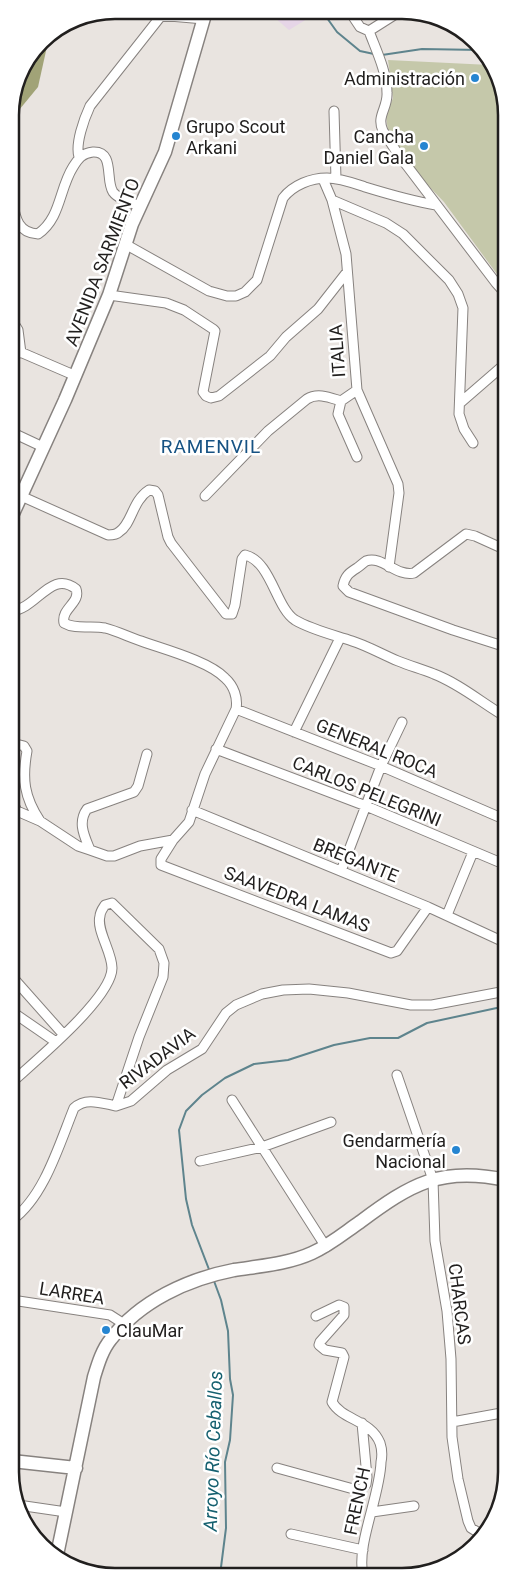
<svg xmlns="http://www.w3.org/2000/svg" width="517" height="1587" viewBox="0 0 517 1587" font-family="Roboto,sans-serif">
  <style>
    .medical { fill: #e6d5e7 }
    .green { fill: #c5c8aa }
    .forest { fill: #a1a377 }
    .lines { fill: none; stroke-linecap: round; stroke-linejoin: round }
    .stream { stroke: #5e848d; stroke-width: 2 }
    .street-casing { stroke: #87827f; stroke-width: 11 }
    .secondary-casing { stroke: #87827f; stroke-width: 15 }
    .street { stroke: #fff; stroke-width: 9 }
    .secondary { stroke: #fff; stroke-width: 12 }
    .poi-dot { fill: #2585d1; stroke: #fff; stroke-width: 2 }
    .labels { text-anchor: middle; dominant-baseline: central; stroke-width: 5; stroke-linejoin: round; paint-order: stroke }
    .poi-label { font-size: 18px; fill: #211f1e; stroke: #fff; text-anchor: end }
    .street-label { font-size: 18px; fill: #211f1e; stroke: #fff }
    .neighbourhood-label { font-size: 19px; letter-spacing: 1px; fill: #165283; stroke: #fff }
    .water-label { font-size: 19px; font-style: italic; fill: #15606f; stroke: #fff }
    .rim { fill: none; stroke: #211f1e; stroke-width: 2.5 }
  </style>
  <rect width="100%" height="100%" fill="#e9e4e0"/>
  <!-- medical -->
  <path class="medical" d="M267,11H301L307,19L289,30Z"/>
  <!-- green -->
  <path class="green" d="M388,60L490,65L505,95V285L444,202L422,179L388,132L386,115L393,98Z"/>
  <!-- forest -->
  <path class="forest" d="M50,33L38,87L10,121V108L21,68L45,36Z"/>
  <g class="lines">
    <!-- stream -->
    <path class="stream" d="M322,11L337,32L360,51L374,54
      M382,55L422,49L481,50
      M210,1272L192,1225L186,1199L179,1130L186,1111L202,1095L225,1078L254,1064L288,1060L334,1045L370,1038H398L427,1023L506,1006
      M214,1281L221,1300L228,1331L230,1379L233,1395L230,1440L225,1462L226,1528L220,1575"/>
    <defs>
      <path id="street" d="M112,11L204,19
        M350,12L360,27L369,31
        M369,31C376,50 387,72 387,93C388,108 376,116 383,131L398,154L496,283L505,293
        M369,31L399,12
        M334,111L336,179
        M79,157C75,144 84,119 90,106L161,16
        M10,192C15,211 14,233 38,234C61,218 59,189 73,167C78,159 82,153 93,152C115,151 105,180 113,192C118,199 132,203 140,206
        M332,200L386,223L403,234L449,280L458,294L463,308L459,414L464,429L473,443
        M125,244L209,291L227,296H236L245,292L257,280L283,198C293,185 311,178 327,178C340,178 353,183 365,187C388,194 411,201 436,205
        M109,295L166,303L184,310L213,329L215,331L203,392L206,396L211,398L219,396L270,356L286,337L318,309L347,272
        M11,319L18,330L21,353
        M11,348L76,376
        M357,390L398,484L399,493L389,567
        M341,401L338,414L357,457
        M460,403L505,364
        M11,432L43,447
        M21,496L108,535C112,535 116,535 119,532C132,524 132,501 149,490L155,491L158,495L168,537L171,543L226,614H232L235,605L242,559L245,555C271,561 276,608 295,620C312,630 334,635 352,641C368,646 383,655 398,661C410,666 422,669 434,674C460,684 482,703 506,717
        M205,496L268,431L307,399C318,392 331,398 341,401L357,390L346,254L332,200L323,179
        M506,550L475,536L466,534L414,573C396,577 382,555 366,561C363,563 360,566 357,568C349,573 345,576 343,586L349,592L453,630L506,647
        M11,611C37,609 51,569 76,589C81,603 61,608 64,623C76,630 91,625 105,628C117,631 129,637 141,641C163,649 209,661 225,678C234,686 238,698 236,709L205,774L189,822L173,840L140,846L114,856H107L90,850C85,837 77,823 87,809L134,792L138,786L147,754
        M236,709L381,766L506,820
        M294,732L340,638
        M216,749L366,806L506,865
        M11,753L16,744L24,746L27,751C22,779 24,797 40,821
        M11,799L17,811L40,821L78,846L90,850
        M192,810L428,907L506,943
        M173,840L161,859V865L391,953L397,951L428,907
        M341,871L381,766L402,722
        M447,915L473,852
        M11,973L15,980L63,1034
        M11,1011L56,1042
        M397,1075L433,1180L435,1241L447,1311L451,1359L452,1437L458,1479L468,1521L471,1528L484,1536
        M11,1083C34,1062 112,998 112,968C112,952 96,930 100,916C100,912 103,908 105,905L112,903L159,949L164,963L163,977L139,1037L116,1106L131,1101L167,1070L202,1049L226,1013L236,1005L262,994L283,990L309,989L348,993L411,1005H432L506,991
        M232,1100L326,1247
        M200,1161L262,1147L331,1122
        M12,1220C44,1197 59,1145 74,1108C86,1097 101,1103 116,1106
        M12,1300L110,1315L124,1324
        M316,1316L339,1305L344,1307V1315L320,1342L319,1345L325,1350L342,1353L344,1357L332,1402C342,1420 371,1420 380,1443C382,1449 382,1457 381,1462C380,1496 356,1545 363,1575
        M452,1422L507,1412
        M277,1468L357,1490L362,1489L366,1484L367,1477L362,1423
        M18,1505L66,1512
        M372,1512L414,1506
        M291,1534L363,1550"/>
      <path id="secondary" d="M11,518L65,400L109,295L132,224L165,152L206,11
        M12,1461L76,1468
        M57,1555L94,1377C98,1364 102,1350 111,1339C140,1301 188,1279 234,1270C260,1266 288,1264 312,1253C330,1245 344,1233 360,1222C411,1184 441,1166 506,1180"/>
    </defs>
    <!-- street casing -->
    <use href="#street" class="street-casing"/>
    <!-- secondary casing -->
    <use href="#secondary" class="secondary-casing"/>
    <!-- street -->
    <use href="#street" class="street"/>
    <!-- secondary -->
    <use href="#secondary" class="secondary"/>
  </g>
  <!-- markers -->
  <g class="poi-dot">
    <circle cx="475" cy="78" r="5"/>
    <circle cx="176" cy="136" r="5"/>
    <circle cx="424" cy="146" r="5"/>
    <circle cx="456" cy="1150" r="5"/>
    <circle cx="106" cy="1330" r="5"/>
  </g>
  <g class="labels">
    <!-- poi labels -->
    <g class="poi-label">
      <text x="465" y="78">Administración</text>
      <text x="186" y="126" text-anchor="start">Grupo Scout<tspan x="186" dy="21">Arkani</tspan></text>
      <text x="414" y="136">Cancha<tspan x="414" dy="21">Daniel Gala</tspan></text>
      <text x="446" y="1140">Gendarmería<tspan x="446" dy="21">Nacional</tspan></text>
      <text x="116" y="1330" text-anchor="start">ClauMar</text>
    </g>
    <!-- street labels -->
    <g class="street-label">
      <text transform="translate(102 262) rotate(-69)">AVENIDA SARMIENTO</text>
      <text transform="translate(337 351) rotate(-94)">ITALIA</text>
      <text transform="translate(377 748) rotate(22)">GENERAL ROCA</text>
      <text transform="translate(367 791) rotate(22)">CARLOS PELEGRINI</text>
      <text transform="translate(356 860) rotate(22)">BREGANTE</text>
      <text transform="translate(297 899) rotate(21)">SAAVEDRA LAMAS</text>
      <text transform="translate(157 1058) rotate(-37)">RIVADAVIA</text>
      <text transform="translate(72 1293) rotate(9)">LARREA</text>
      <text transform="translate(460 1304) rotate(83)">CHARCAS</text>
      <text transform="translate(357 1501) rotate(-78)">FRENCH</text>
    </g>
    <!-- neighbourhood labels -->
    <g class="neighbourhood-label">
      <text x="211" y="446">RAMENVIL</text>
    </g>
    <!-- water labels -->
    <g class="water-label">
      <text transform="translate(213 1451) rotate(-88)">Arroyo Río Ceballos</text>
    </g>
  </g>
  <!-- crop -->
  <path d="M0 0H517V1587H0ZM115 19H402A96 96 0 0 1 498 115V1472A96 96 0 0 1 402 1568H115A96 96 0 0 1 19 1472V115A96 96 0 0 1 115 19Z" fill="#fff" fill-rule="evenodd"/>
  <path class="rim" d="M115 19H402A96 96 0 0 1 498 115V1472A96 96 0 0 1 402 1568H115A96 96 0 0 1 19 1472V115A96 96 0 0 1 115 19Z"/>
</svg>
